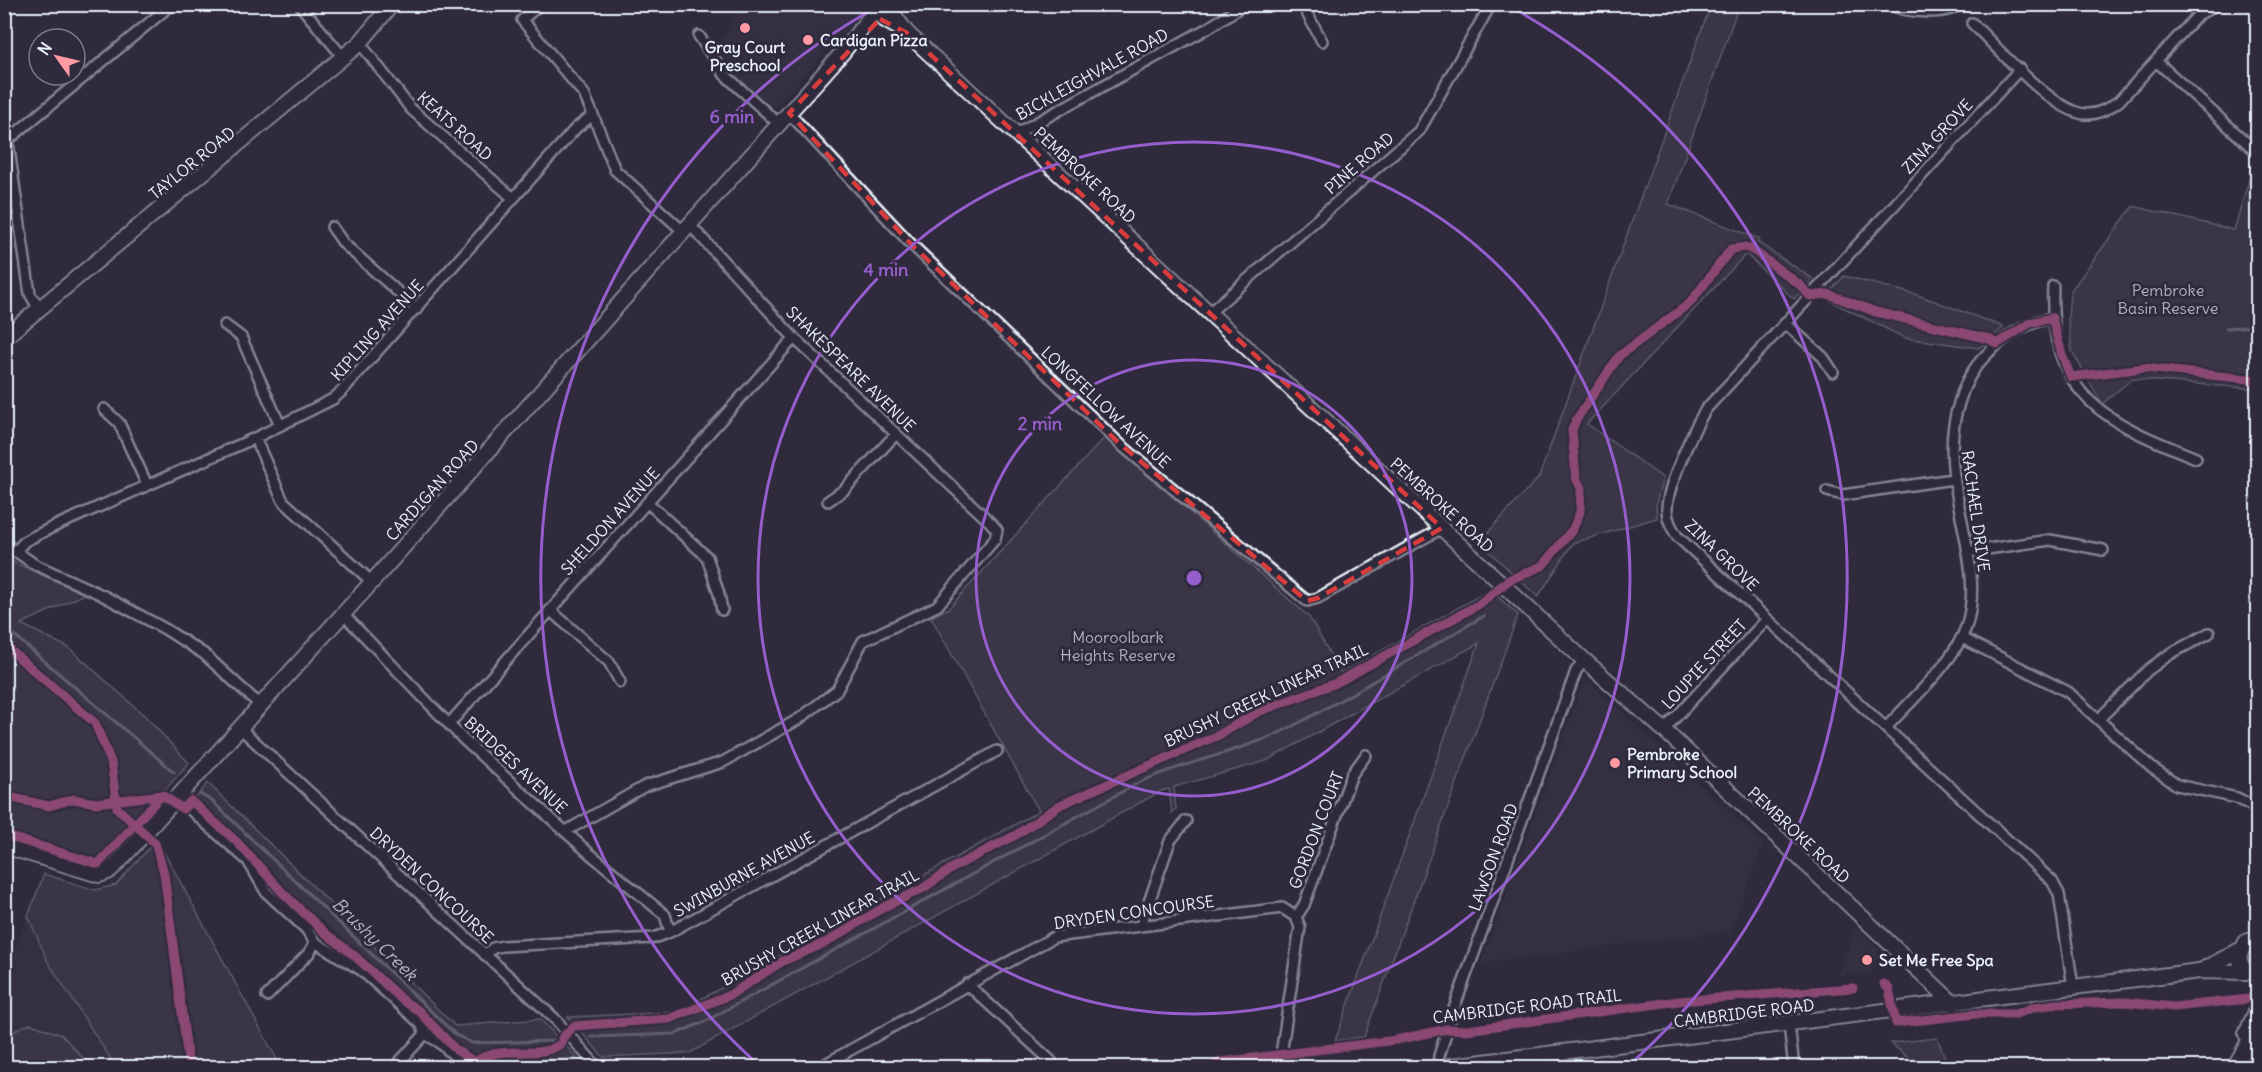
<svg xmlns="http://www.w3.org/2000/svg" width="2262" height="1072" viewBox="0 0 2262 1072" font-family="Delius,sans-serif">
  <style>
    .built { fill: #3b3749 }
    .green { fill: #464455; stroke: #979aa6; stroke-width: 1.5 }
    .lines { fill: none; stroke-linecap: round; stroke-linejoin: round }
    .stream { stroke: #9c9fab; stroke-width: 3 }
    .street-casing { stroke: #e8f1f8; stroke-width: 14 }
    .secondary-casing { stroke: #e8f1f8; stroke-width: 18 }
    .street { stroke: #2f2a3d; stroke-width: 9 }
    .secondary { stroke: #2f2a3d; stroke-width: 14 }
    .cycleway-casing { stroke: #2f2a3d; stroke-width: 13 }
    .cycleway { stroke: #f96db3; stroke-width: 9 }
    .marked { fill: none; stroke: #d83c3d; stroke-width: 4.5; stroke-dasharray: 12 8; stroke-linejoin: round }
    .ring { fill: none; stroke: #965dcd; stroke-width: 3 }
    .poi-dot { fill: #ff9aa2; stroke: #2f2a3d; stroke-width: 2 }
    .labels { text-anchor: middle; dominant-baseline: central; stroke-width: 6; stroke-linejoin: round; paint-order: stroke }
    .poi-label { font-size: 16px; font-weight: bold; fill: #e8f1f8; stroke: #2f2a3d; text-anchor: start }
    .street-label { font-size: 16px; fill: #e8f1f8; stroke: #2f2a3d }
    .park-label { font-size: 16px; fill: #afb4bf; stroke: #2f2a3d }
    .water-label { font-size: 18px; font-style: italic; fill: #afb4be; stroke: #2f2a3d }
    .centre { fill: #965dcd; stroke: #2f2a3d; stroke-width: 3 }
    .ring-label { font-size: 18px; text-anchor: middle; font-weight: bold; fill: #965dcd; stroke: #2f2a3d; stroke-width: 6; stroke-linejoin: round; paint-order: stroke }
  </style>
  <rect width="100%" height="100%" fill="#2f2a3d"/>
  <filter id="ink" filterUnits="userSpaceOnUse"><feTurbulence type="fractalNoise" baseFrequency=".0167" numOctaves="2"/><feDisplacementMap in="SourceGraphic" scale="12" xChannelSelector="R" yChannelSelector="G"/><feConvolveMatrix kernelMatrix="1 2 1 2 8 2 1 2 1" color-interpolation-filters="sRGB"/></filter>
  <g filter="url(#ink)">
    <!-- built -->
    <path class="built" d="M744,5H766L776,12L782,5H857L858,15L773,110L726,68L728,65L718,45Z
      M1589,682L1763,843L1731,931L1481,963L1583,683Z
      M28,916L48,962L116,1067H5L4,945L16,949Z
      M1856,928L1879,950L1871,974L1838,975Z"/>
    <!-- green -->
    <path class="green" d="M1711,4L1739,5L1668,204L1760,239L1757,242L1813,279L1794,299L1746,254L1587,424L1663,478L1656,503L1657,518L1573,543L1538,597L1479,542L1539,477Z
      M2253,166L2258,170L2257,389L2132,379L2102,404L2072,351L2068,319L2070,292L2133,206L2234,230Z
      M1844,276L1918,295L2004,327L1979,348L1905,338L1824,298Z
      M1105,437L1309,617L1341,673L1490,590L1518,615L1364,1037L1335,1041L1479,643L1266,761L1174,787L1176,809L1172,813L1169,789L1161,791L690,1053L603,1057L568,1017L678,1012L1039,811L931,617L949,608Z
      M4,558L85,594L21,624L69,648L145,716L189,763L99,863L5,834Z
      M208,783L455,1026L540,1019L577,1058L477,1063L454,1047L432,1023L424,1006L419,1010L407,1002L284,893L258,862L193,801Z
      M157,839L281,1067H116L48,962L28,916L44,874L95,890L116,885Z
      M31,1024L62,1035L91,1067H8C0,1046 9,1028 31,1024Z
      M1937,1038L1949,1067H1918L1891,1043Z"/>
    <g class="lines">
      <!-- stream -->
      <path class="stream" d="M2226,328L2258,326
        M8,630L174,772
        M200,794L212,801L456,1035L472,1043L555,1041
        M591,1037L675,1034L704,1022L1138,783C1185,761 1238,753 1285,730C1353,696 1418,654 1484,616"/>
      <defs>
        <path id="street" d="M299,4L343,57
          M1302,4L1322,41
          M1889,4C1903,12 1947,17 1959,4
          M1972,23C1996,46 2053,112 2085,114C2098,115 2109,108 2119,101L2198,15L2217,4
          M699,36L725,75L779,124
          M360,43L411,109L513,198
          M2156,61L2258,153
          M2020,69L1706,409C1694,428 1666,489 1667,510C1667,520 1672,528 1677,536L2052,881L2059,894L2073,987
          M789,113L911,244L1120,444L1307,601L1318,598L1442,528
          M4,115L30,294L39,309
          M593,115L615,170L684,232
          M1016,134L1208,28L1245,4
          M8,140L172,4
          M332,227L344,244L417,309
          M2053,286C2048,397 2106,422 2196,458
          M1209,313L1419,131L1491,4
          M1786,324L1823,357L1833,372
          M225,325L241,337L280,425
          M104,409L119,423L147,485
          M255,438L283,501L372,582
          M1827,491L1843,495L1953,479
          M828,501L844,490L896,434
          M647,502L707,557L719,594L722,610
          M4,543L34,564L102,595L165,629L204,654L260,705
          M15,552L25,541L53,527L255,438L333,399L341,392L576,128L593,115L584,94L522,20L540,4
          M1967,552L2050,540L2103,550
          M550,610L609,662L620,682
          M343,614L463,739L589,853L665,915L670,932
          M1962,638L2068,692L2152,768L2177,785L2237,798L2258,809
          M2099,719L2148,670L2170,654L2209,633
          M449,724L794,338
          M240,728L555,1019L598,1068
          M1886,728C1912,699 1956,661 1967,624C1987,556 1934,480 1959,403C1964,385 1972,369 1985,356C2004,337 2026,322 2052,318
          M1664,730L1767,619
          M176,797L248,861L266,892L306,929L315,942L310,952L267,996
          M566,831L645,786L723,762L799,719L837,690L863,641L937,606L995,539L997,530L991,523L794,338L690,225
          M1296,917L1304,905L1352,774L1366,755
          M1141,925L1170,841L1186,821
          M315,942L361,970L421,1024L425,1034L394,1068
          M485,955L493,948L503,946L654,938L670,932L997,751
          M967,984L1051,1061
          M1789,1024L1794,1068
          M425,1034L439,1042L468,1068
          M1438,1067L1439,1056L1452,1014L1576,671L1584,660
          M818,1068L1054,937L1282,908L1296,917L1300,927L1279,1068"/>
        <path id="secondary" d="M891,11L907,33L1584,660L1664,730L1954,1004
          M883,19L902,30
          M4,338L360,43L392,4
          M4,846L99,875L108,872L117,864L372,582L843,52L873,13
          M2258,938L2246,942L2239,956L2242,968L2258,974
          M2204,969L2240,950
          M2246,1034L2258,1007
          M1436,1068L2199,971L2247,972
          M2234,1068L2258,1025"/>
      </defs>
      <!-- street casing -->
      <use href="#street" class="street-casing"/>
      <!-- secondary casing -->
      <use href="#secondary" class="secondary-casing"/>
      <!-- street -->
      <use href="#street" class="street"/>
      <!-- secondary -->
      <use href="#secondary" class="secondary"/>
      <defs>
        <path id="cycleway" d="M4,645L95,723L111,762L117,808L155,843L164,873L189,1068
          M4,796L49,806L73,799L96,803L162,795L183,809L191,801L237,842L283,893L325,933L355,956L401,999L419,1011L456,1050L475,1062C501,1042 538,1062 562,1043V1038L574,1026L669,1019L730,995L783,961L827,942L884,907L922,889L954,867L1016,835L1060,805L1219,735L1258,712L1336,683L1478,605L1509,580L1542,566L1573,529L1580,512L1581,488L1576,478L1572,430L1576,420L1619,356L1690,303L1731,249L1746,247L1754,251L1800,285L1810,296L1828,294L1876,312L1989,339L1997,344L2030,323L2052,318L2062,355L2071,377L2144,368L2258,380
          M4,835L98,864L162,795
          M1884,984L1889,989L1896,1023L1975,1014H2016L2035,1007L2055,1004L2125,1002L2174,1007L2258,998
          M1208,1068L1221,1062L1396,1040L1447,1029L1467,1030L1679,1001L1853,988"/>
      </defs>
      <!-- cycleway casing -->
      <use href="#cycleway" class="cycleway-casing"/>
      <!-- cycleway -->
      <use href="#cycleway" class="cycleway"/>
    </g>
  </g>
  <!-- marked area -->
  <path d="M0 0H2262V1072H0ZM880,19L907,33L1442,528L1318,598L1307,601L1120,444L911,244L789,113Z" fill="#2f2a3d" fill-opacity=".55" fill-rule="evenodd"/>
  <path class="marked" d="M880,19L907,33L1442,528L1318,598L1307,601L1120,444L911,244L789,113Z"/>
  <!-- distance rings -->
  <g class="ring">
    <circle cx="1194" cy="578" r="218"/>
    <circle cx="1194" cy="578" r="436"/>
    <path d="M761 1067A653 653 0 0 1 877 7M1511 7A653 653 0 0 1 1627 1067"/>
  </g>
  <!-- markers -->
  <g class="poi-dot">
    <circle cx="745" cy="28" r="6"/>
    <circle cx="808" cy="40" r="6"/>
    <circle cx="1615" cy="763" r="6"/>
    <circle cx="1867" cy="960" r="6"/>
  </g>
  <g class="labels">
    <!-- poi labels -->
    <g class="poi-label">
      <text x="820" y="40">Cardigan Pizza</text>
      <text x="745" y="47" text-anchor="middle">Gray Court<tspan x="745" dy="18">Preschool</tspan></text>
      <text x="1627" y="754">Pembroke<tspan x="1627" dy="18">Primary School</tspan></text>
      <text x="1879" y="960">Set Me Free Spa</text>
    </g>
    <!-- street labels -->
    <g class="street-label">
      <text transform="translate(1092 74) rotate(-29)">BICKLEIGHVALE ROAD</text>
      <text transform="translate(455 126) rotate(42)">KEATS ROAD</text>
      <text transform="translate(1937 136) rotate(-47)">ZINA GROVE</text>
      <text transform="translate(192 163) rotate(-39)">TAYLOR ROAD</text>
      <text transform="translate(1359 163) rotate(-41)">PINE ROAD</text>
      <text transform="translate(1085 175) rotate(43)">PEMBROKE ROAD</text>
      <text transform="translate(377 330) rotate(-48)">KIPLING AVENUE</text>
      <text transform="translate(851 369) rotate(44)">SHAKESPEARE AVENUE</text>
      <text transform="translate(1106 407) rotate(43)">LONGFELLOW AVENUE</text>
      <text transform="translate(432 490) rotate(-48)">CARDIGAN ROAD</text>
      <text transform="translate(1442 505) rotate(42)">PEMBROKE ROAD</text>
      <text transform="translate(1976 511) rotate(82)">RACHAEL DRIVE</text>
      <text transform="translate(610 521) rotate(-48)">SHELDON AVENUE</text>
      <text transform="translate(1722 555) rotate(44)">ZINA GROVE</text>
      <text transform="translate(1704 664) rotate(-47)">LOUPIE STREET</text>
      <text transform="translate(1266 695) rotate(-25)">BRUSHY CREEK LINEAR TRAIL</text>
      <text transform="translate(516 765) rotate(43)">BRIDGES AVENUE</text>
      <text transform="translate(1316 830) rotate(-69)">GORDON COURT</text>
      <text transform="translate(1799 835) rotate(43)">PEMBROKE ROAD</text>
      <text transform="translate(1493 857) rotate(-70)">LAWSON ROAD</text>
      <text transform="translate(744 874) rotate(-29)">SWINBURNE AVENUE</text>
      <text transform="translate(432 885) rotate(43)">DRYDEN CONCOURSE</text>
      <text transform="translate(1134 912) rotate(-8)">DRYDEN CONCOURSE</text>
      <text transform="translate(820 927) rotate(-29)">BRUSHY CREEK LINEAR TRAIL</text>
      <text transform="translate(1527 1006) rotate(-7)">CAMBRIDGE ROAD TRAIL</text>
      <text transform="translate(1744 1013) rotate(-7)">CAMBRIDGE ROAD</text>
    </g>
    <!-- park labels -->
    <g class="park-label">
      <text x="2168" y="290">Pembroke<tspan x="2168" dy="18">Basin Reserve</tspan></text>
      <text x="1118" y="637">Mooroolbark<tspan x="1118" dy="18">Heights Reserve</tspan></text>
    </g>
    <!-- water labels -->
    <g class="water-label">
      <text transform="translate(375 939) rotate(44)">Brushy Creek</text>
    </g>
  </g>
  <circle cx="1194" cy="578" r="9" class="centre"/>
  <g class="ring-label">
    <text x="732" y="123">6 min</text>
    <text x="886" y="276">4 min</text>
    <text x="1040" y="430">2 min</text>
  </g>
  <!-- margin -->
  <rect width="2262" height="1072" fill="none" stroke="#2f2a3d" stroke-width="24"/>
  <rect x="12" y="12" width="2238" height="1048" fill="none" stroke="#e8f1f8" stroke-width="2" filter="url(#ink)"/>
  <!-- north arrow -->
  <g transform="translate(57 57) rotate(304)"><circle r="28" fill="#2f2a3d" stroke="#797a88" stroke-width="1.5"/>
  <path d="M0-4.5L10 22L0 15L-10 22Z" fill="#ff9aa2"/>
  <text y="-9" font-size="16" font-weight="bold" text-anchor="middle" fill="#e8f1f8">N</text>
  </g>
</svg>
